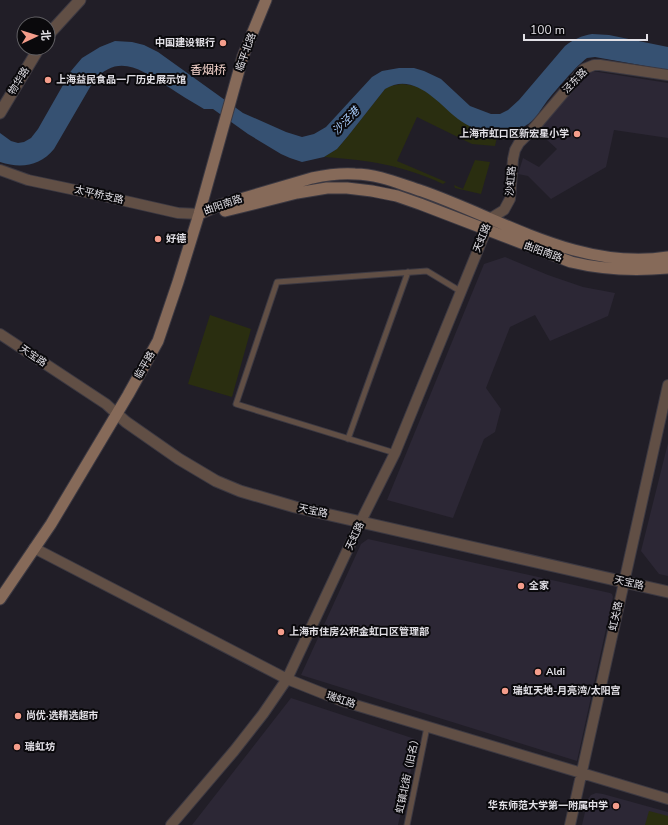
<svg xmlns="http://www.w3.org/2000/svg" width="668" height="825" viewBox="0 0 668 825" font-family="'Nunito Sans','Noto Sans SC',sans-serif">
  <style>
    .built { fill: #2c2735 }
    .green { fill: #2a2e10 }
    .water { fill: #365172 }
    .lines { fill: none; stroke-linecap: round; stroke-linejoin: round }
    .service-casing { stroke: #3c3942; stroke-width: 7 }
    .minor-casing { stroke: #3c3942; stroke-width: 12 }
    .tertiary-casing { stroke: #3c3942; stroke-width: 13 }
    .secondary-casing { stroke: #3c3942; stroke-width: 13 }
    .service { stroke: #614f45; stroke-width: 5 }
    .minor { stroke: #614f45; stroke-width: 10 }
    .tertiary { stroke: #614f45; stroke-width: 11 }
    .secondary { stroke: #866a59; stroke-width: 11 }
    .poi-dot { fill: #f49d8b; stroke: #0a090c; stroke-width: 1.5 }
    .labels { text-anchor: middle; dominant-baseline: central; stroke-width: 4; stroke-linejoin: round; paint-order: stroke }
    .poi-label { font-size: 10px; font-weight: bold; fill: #e2e0e6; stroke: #0a090c; text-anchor: start }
    .street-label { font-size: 10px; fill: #e2e0e6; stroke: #0a090c }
    .water-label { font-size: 11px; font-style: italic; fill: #a7cbf9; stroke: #0a090c }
    .quarter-label { font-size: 12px; fill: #f8d6ce; stroke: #0a090c }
  </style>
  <rect width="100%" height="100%" fill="#211e27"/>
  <!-- built -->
  <path class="built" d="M592,71L668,83V138L614,130L606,167L551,199L528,176L518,174L523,158L539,167L557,149L536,130Z
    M505,257L548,275L583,287L615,293L608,316L550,341L535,315L510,327L486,388L501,409L495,432L484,439L453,518L387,500L484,264Z
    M668,443V576L659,574L641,551Z
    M368,539L610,593L612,594L613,597L577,761L301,675L361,544Z
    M291,698L418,740L398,825H192Z
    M596,793L603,794L668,812V825H582L588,799L591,795Z"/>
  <!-- green -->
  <path class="green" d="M402,84C410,85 419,86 425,91C450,107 465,133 498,133L495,146L472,144L417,117L397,161L446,182L443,184C403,165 367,160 324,157L337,149L348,136L385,89L390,86Z
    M475,160L490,162L481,194L455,188L454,185L463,189Z
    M210,315L251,329L232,397L188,384Z
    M649,811L668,816V825H645Z"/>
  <!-- water -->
  <path class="water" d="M592,34L609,35L668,47V70L595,57L587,58C575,67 557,89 547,101C541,109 535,121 525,126C515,130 503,134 492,133C481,132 467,126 458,119C438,103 414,71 385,89L348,136L337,149L324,157L302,162L290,158L281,154L248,134L213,109H204C192,102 179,94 167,86C141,70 118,52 93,82L54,149C40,166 21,169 0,162V133L11,141L18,143L24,142L31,138L38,129L71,71L82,58L100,47L115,41L132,42L144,45L158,52L243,113L286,132L302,137L314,134L326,127L372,77L382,71L399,68H414L424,71L441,79L470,106L491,114H500L508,110L519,100L565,46C574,39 581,36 592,34Z"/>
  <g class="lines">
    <defs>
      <path id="service" d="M348,439L408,272
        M395,453L236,404L277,282L427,271L460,291
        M407,825L427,727"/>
      <path id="minor" d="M0,170L28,180L99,195L178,213L199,214
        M0,334L106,404L117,414
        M34,548L287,679L342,701L668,799
        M171,825L234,751L263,714L287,679L361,521L395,453L491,218L504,210L510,199L513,159L515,150L519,143L533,129L584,69L594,65H600L668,75
        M570,825L668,385"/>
      <path id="tertiary" d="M48,35L80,0
        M0,113L39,48
        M117,414L126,422L179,459L216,481L240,491L295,507L668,592"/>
      <path id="secondary" d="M225,211L297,193L327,188H347L372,191L397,196L420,204L571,262C604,270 635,271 668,268
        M199,214L220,205L312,178C326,175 340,173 355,174C378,174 400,184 422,191C502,219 580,271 668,257
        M0,599L51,524L128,395L158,341L178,282L199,214L243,56L266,0"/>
    </defs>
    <!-- service casing -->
    <use href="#service" class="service-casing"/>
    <!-- minor casing -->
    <use href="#minor" class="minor-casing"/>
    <!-- tertiary casing -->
    <use href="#tertiary" class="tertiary-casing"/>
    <!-- secondary casing -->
    <use href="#secondary" class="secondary-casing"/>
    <!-- service -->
    <use href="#service" class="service"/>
    <!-- minor -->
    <use href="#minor" class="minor"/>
    <!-- tertiary -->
    <use href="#tertiary" class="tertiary"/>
    <!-- secondary -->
    <use href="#secondary" class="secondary"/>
  </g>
  <!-- markers -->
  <g class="poi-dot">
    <circle cx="223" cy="43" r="4"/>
    <circle cx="48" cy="80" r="4"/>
    <circle cx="577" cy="134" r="4"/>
    <circle cx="158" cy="239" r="4"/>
    <circle cx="521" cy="586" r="4"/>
    <circle cx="281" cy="632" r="4"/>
    <circle cx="538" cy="672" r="4"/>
    <circle cx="505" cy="691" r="4"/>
    <circle cx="18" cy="716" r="4"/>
    <circle cx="17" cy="747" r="4"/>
    <circle cx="616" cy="806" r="4"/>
  </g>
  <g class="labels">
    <!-- poi labels -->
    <g class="poi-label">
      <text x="215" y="43" text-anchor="end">中国建设银行</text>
      <text x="56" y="80">上海益民食品一厂历史展示馆</text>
      <text x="569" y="134" text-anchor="end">上海市虹口区新宏星小学</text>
      <text x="166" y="239">好德</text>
      <text x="529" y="586">全家</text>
      <text x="289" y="632">上海市住房公积金虹口区管理部</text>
      <text x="546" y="672">Aldi</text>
      <text x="513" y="691">瑞虹天地-月亮湾/太阳宫</text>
      <text x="26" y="716">尚优·选精选超市</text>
      <text x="25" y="747">瑞虹坊</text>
      <text x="608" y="806" text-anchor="end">华东师范大学第一附属中学</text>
    </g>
    <!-- street labels -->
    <g class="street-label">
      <text transform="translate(246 52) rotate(-70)">临平北路</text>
      <text transform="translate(19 81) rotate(-59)">物华路</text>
      <text transform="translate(575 81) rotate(-46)">泾东路</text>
      <text transform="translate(511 181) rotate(-85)">沙虹路</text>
      <text transform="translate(99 195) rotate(13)">太平桥支路</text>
      <text transform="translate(223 205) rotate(-19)">曲阳南路</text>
      <text transform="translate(482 238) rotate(-68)">天虹路</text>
      <text transform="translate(543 252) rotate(20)">曲阳南路</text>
      <text transform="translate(33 356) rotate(34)">天宝路</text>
      <text transform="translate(145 365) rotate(-60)">临平路</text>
      <text transform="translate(313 511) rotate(12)">天宝路</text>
      <text transform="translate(355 536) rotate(-65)">天虹路</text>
      <text transform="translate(629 583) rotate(13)">天宝路</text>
      <text transform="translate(616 616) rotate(-78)">虹关路</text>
      <text transform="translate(341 700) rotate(19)">瑞虹路</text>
      <text transform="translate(408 774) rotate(-78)">虹镇北街（旧名）</text>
    </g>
    <!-- water labels -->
    <g class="water-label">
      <text transform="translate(346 121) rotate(-46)">沙泾港</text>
    </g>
    <!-- quarter labels -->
    <g class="quarter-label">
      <text x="208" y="70">香烟桥</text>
    </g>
  </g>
  <!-- north arrow -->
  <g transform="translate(36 36) rotate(86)"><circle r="19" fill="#0a090c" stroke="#605f63"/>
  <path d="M0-3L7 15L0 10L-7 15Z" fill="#f49d8b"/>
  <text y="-6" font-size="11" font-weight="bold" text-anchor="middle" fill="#e2e0e6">北</text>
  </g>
  <!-- scale -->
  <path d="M524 34v6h123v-6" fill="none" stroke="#e2e0e6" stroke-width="2"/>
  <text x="530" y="34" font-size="12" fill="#e2e0e6" stroke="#0a090c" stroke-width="3" paint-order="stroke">100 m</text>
</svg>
